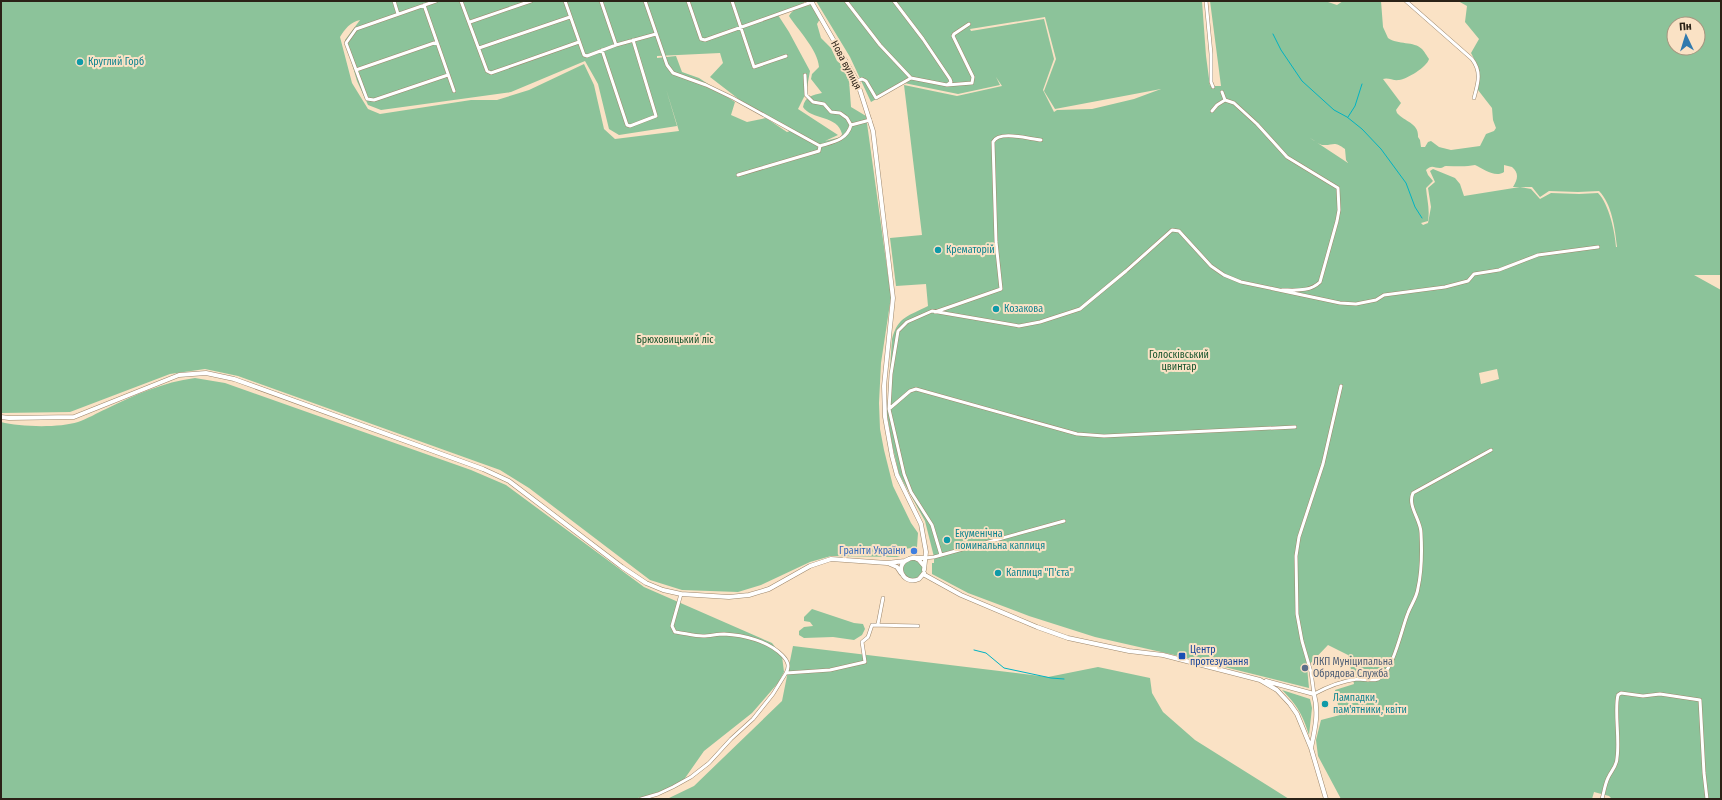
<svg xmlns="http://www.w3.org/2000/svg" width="1722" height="800" viewBox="0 0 1722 800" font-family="'Fira Sans Condensed',sans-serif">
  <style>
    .green { fill: #8cc39a; fill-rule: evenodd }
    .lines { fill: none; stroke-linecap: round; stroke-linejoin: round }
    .stream { stroke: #01b3c3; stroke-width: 1 }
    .minor-casing { stroke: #9d876c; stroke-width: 4 }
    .tertiary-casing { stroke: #9d876c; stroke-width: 5 }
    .minor { stroke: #fff; stroke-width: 3 }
    .tertiary { stroke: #fff; stroke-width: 4 }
    .culture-dot { fill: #0f9aa8; stroke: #fae2c5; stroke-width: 1.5 }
    .shop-dot { fill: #3f7fe0; stroke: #fae2c5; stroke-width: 1.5 }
    .transit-dot { fill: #1a4fb4; stroke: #fae2c5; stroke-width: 1.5 }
    .service-dot { fill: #5c6f8a; stroke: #fae2c5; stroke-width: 1.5 }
    .labels { text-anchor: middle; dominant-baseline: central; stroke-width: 4; stroke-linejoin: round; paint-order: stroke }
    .culture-label { font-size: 10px; fill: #0d838f; stroke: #fae2c5; text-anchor: start }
    .street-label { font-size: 10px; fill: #2b2217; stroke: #fae2c5 }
    .park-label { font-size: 10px; fill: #15532c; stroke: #fae2c5 }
    .shop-label { font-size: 10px; fill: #366cbe; stroke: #fae2c5; text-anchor: end }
    .transit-label { font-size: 10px; fill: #164399; stroke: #fae2c5; text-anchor: start }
    .service-label { font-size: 10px; fill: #4e5e75; stroke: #fae2c5; text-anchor: start }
  </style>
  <rect width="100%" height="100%" fill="#fae2c5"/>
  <!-- green -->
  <path class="green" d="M1,1H804V3L778,15L789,32L810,71L806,93L798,109L838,135L825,141L841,137L842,134C838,115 811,120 803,107C805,96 813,95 822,93L811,79L812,74L819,67C818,50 798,30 789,16C792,9 804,5 811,5L820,19L817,24L821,38L831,48L837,61L846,68L851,76L849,80L851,107L866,116L891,297L881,363L879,403L880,429L884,450L893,486L911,523L918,533L917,547L905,549L906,554L897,557L831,556L810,562L761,585L738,592L682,590L650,580L529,488L500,470L238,376L205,369L170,374L70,412L1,413ZM360,20L345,40L357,81L368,105L381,110L511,92L585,61L598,84L609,129L619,135L677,126L666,89L679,131L615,139L604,129L594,85L584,64L529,90L497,100H471L380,114L368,109L352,83L340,37C345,29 350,22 360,20ZM720,53L723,63L710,77L745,104L793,130L787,132L766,118L747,122L731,115L735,102L699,78L682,72L676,56L657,58V56Z
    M816,1H1202L1206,56L1210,86H1221L1210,1H1325L1337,5L1343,1H1381L1383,27L1388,38C1398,45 1414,41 1422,49C1424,51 1427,56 1429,59C1427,67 1407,79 1399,80C1393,81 1388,77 1383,79L1401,103L1396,110L1397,113C1405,122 1419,123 1418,137L1420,140L1421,147H1425L1428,142L1431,141L1439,147L1451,150L1480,146L1486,134L1494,131L1496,128L1493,120L1492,108L1478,90V66L1471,53L1479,39L1465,22L1467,6L1458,1H1721V275H1694L1721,290V799H1612L1609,796L1594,792L1592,799H1341L1318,756L1316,740L1321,720L1340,715L1335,690L1354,684L1348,655L1328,645L1307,667L1309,688L1192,659L1095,637L1029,616L968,593L932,574V563H934V557L925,521L899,474L892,444L887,414L892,339C898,316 909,316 928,306L926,284L896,286L890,238L922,235L904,85L957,96L1002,86L996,77L1000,85L958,94L904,83L871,102L850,57ZM1045,17L1056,59L1044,91L1055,109L1161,89L1134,99L1092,109L1057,110L1054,112L1043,90L1054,59L1044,19L971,31L970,29ZM1674,24H1698V48H1674ZM1310,138C1314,140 1318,144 1322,145C1334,146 1333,140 1345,149L1346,160L1348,163ZM1475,165C1484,169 1495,178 1504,172V165L1512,167C1519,173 1518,179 1513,187H1532L1540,197L1549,191L1578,192L1599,191C1612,204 1615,229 1617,247H1616C1615,232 1609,204 1598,193L1579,194L1551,193L1540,199L1531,189L1520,187L1464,196L1460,184L1455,178L1433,169L1430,171L1435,182L1428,188L1431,207L1428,223L1423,225L1421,223L1428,221C1430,209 1427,200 1426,188L1433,181L1428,175L1426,170C1432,164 1434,168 1440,168C1443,168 1444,166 1446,166C1456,166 1466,167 1475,165ZM1497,369L1499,379L1481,384L1479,373Z
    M195,378L225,383L471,470L506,485L644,587L772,643L782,656L784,672L778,683L752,713L704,751L683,781L673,787L645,797L630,799H1V422C20,427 59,428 78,422C87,419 97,413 106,409C135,395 163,382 195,378Z
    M908,559L919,560L924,570L919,579L905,578L901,567Z
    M812,609L854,623L863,624L865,629L862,635L854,640L833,637L804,638L799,635V631L804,627L813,626L810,622L804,621V617Z
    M793,646L1048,677L1098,667L1150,678L1152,693L1163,712L1195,740L1289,799H667L694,786L782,701Z
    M1282,690L1310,699L1312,708L1309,735C1303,715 1297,705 1282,690Z"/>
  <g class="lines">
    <!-- stream -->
    <path class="stream" d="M1273,34L1281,50L1302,81L1334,110L1347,117L1362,129L1381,149L1406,183L1415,207L1422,218
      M1348,117L1355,106L1362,84
      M974,650L986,653L1004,668L1051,678L1064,679"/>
    <defs>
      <path id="minor" d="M394,1L398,14
        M436,1L356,29L346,43L367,99L374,100L448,75
        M461,1L487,71L491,73L579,42
        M565,1L584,55L587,56L616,45
        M601,1L616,45L656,34
        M645,1L667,65L673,73L706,85L733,98L820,146
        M688,1L701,39L705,40L812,2
        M732,1L754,67L786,56
        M846,1L880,45L911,78
        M894,1L923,39L950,79L951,82L947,85
        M1206,1L1211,54V82L1213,87
        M1406,1L1472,59C1482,72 1478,83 1474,98
        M424,5L454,91
        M470,22L531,1
        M479,48L570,17
        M602,50L627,125L630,126L656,116L633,40
        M356,70L437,42
        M805,75L806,95L813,102L824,104L831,112L840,113L847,118L851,125
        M857,81L862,79L866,81L876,98L911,78L947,85L972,83L973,77L953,36L954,34L969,24
        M1222,92L1225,100
        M1212,111L1217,105L1225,100L1234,103L1257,124L1287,157L1338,188L1339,210L1337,221L1320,282C1310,292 1295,290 1282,290
        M738,175L819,151L820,146C833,142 847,140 851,125L870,120
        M935,312L1001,289L996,242L993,142C999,130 1029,139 1041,140
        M1341,386L1323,464L1299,537L1296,556L1297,614L1302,641L1311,672L1314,694C1327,687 1342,681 1357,679C1363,679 1372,681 1378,679C1393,673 1402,627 1408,613C1411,605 1417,597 1418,588C1422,570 1422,551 1421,533C1421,520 1407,506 1413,493L1491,450
        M889,409L910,391L916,389L1077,434L1104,436L1295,427
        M941,555L932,525L911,492L904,474L889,409L891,374L898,331L907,322L932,311L1019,326L1040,322L1080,309L1126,271L1172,230L1179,231L1211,266L1224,275L1241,282L1340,303L1356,304L1376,300L1384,295L1445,287L1468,281L1474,274L1499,270L1538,255L1598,247
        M925,558L934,557L1064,521
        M681,594L672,626L675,632C684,633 694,636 703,636C710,636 717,634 724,634C744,635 768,641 782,655C788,661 790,666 786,673
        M878,624L883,598
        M641,799L658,794L673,787L691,777L709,763L731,739L753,719L773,694L786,673L830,670L865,662L862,642L868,637L872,625L918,626
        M1602,799C1604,792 1605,784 1608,778C1611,771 1617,766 1617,758C1620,739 1614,710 1618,695L1621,693L1643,696L1660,694L1700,700L1704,773L1707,799"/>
      <path id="tertiary" d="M811,1L857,81L873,131L893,298L884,386L885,417L892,456L897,475L921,524L926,552L924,570
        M1,417L9,418L74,417L179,375L206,373L234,379L483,469L509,481L622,567L646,583L663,590L681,594L729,597L749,595L769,589L810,566L831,559L887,563L905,561
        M915,558L919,560L924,566
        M890,564L897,567L901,573
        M924,573L919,579C902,586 894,564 909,559C913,557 920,558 925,558
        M923,574L961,595L1037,627L1068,638L1129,651L1163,655L1260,680L1277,690L1290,704L1297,714L1311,748L1326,799
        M1266,681L1314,694C1319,713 1315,729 1311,748"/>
    </defs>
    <!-- minor casing -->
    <use href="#minor" class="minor-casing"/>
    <!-- tertiary casing -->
    <use href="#tertiary" class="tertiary-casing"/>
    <!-- minor -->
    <use href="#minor" class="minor"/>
    <!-- tertiary -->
    <use href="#tertiary" class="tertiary"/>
  </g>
  <!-- markers -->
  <g class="culture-dot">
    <circle cx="80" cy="62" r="4"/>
    <circle cx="938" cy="250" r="4"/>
    <circle cx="996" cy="309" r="4"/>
    <circle cx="947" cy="540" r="4"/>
    <circle cx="998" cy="573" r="4"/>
    <circle cx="1325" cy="704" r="4"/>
  </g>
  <circle class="shop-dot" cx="914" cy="551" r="4"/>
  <rect class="transit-dot" x="1178" y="652" width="8" height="8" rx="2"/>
  <circle class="service-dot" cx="1305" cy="668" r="4"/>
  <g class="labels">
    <!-- culture labels -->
    <g class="culture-label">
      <text x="88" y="62">Круглий Горб</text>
      <text x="946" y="250">Крематорій</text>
      <text x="1004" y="309">Козакова</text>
      <text x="955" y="534">Екуменічна<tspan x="955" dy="12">поминальна каплиця</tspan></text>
      <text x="1006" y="573">Каплиця "П'єта"</text>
      <text x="1333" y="698">Лампадки,<tspan x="1333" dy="12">пам'ятники, квіти</tspan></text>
    </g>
    <!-- street labels -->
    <g class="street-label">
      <text transform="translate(846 65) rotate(62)">Нова вулиця</text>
    </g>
    <!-- park labels -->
    <g class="park-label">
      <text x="675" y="340">Брюховицький ліс</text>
      <text x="1179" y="355">Голосківський<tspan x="1179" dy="12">цвинтар</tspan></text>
    </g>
    <!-- shop labels -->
    <g class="shop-label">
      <text x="906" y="551">Граніти України</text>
    </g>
    <!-- transit labels -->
    <g class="transit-label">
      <text x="1190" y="650">Центр<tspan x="1190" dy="12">протезування</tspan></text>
    </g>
    <!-- service labels -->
    <g class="service-label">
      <text x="1313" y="662">ЛКП Муніципальна<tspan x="1313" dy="12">Обрядова Служба</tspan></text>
    </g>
  </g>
  <!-- border -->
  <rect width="1722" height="800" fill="none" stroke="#2b2217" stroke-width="4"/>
  <!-- north arrow -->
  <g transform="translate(1686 36) rotate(356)"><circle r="19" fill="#fae2c5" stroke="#a7957f"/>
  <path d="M0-3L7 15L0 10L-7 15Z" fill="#317aae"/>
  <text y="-6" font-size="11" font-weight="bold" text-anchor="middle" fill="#2b2217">Пн</text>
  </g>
</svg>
